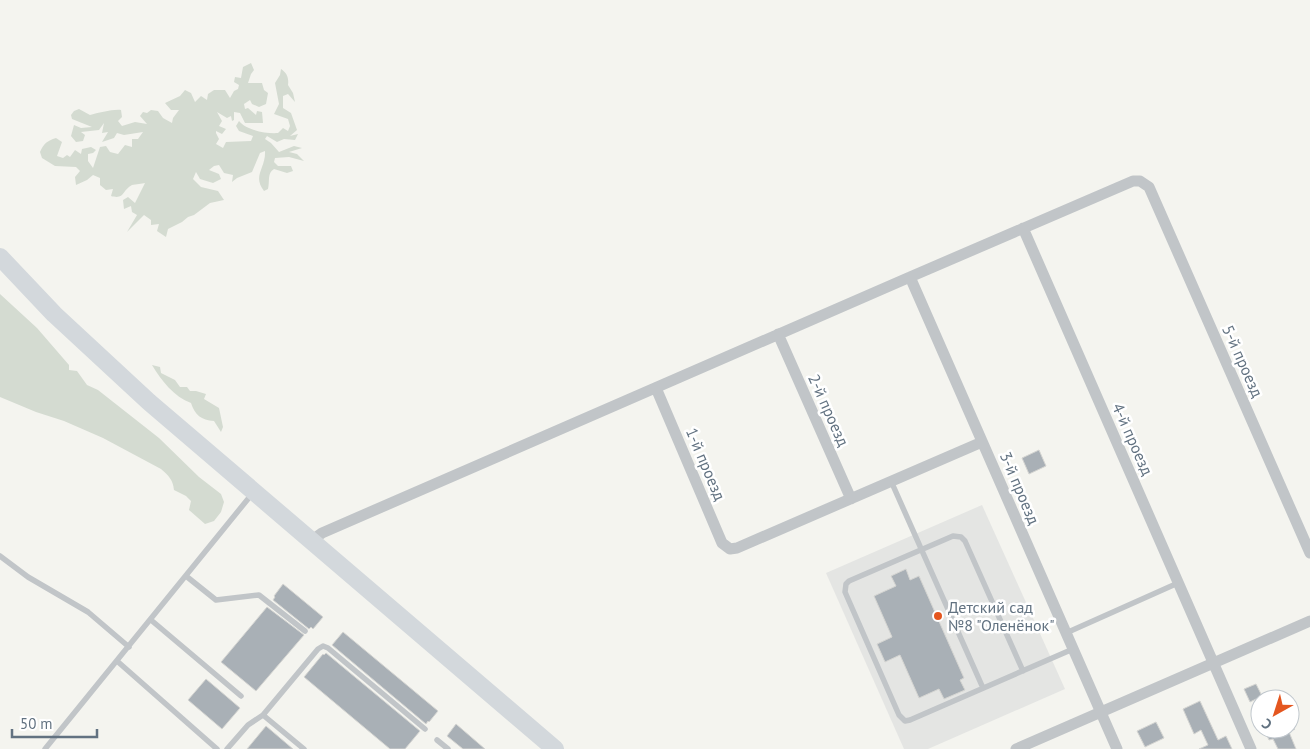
<svg xmlns="http://www.w3.org/2000/svg" width="1310" height="749" viewBox="0 0 1310 749" font-family="'PT Sans',sans-serif">
  <style>
    .built { fill: #e4e5e3 }
    .green { fill: #d4dbd1 }
    .building { fill: #a9b0b6; stroke: #d5d5d2 }
    .lines { fill: none; stroke-linecap: round; stroke-linejoin: round }
    .lane { stroke: #c1c5c8; stroke-width: 5.5 }
    .street { stroke: #c1c5c8; stroke-width: 11 }
    .primary { stroke: #d3d8dc; stroke-width: 18 }
    .poi-dot { fill: #e4561f; stroke: #fff; stroke-width: 2 }
    .labels { text-anchor: middle; dominant-baseline: central; stroke-width: 5; stroke-linejoin: round; paint-order: stroke }
    .street-label { font-size: 16px; fill: #627281; stroke: #fff }
    .poi-label { font-size: 16px; fill: #627281; stroke: #fff; text-anchor: start }
  </style>
  <rect width="100%" height="100%" fill="#f4f4ef"/>
  <!-- built -->
  <path class="built" d="M982,505L1065,689L928,749H904L826,573Z"/>
  <!-- green -->
  <path class="green" d="M251,63L254,70L251,74L248,83H262L264,90L268,93L266,104L259,107L252,104L250,100L244,104L245,109L248,108L256,115L257,111L262,112L263,123H245L240,113L234,112V120L232,121L231,116L227,118L217,112L222,121L219,126L226,129L222,134L216,131V133L219,139L216,144L223,148L226,142L251,141L253,136L239,131L236,126L239,121C246,130 266,134 278,133L283,128L288,131L290,126L288,119L274,114L279,104L275,83L280,75L281,69C287,73 289,78 288,85L293,93L295,102L288,94L283,96V108L291,113L297,130L290,136L298,134L295,140L284,139L277,142L267,136L265,139L271,143L279,152L294,146L302,148L289,152L297,154L304,161L289,157L275,158L274,162L278,166H291L293,171L287,173L274,169C267,173 270,181 268,189L264,191C252,176 266,168 265,151L260,153L252,172L237,178L232,182L233,175L224,173L219,165L214,166L209,170L219,174L221,179L213,183L200,179L196,172L193,179L201,187L218,191L224,200L210,203L194,215L188,217L182,222L168,229L166,237L157,231L159,224L151,225V220L144,215L127,232L137,215L132,212L131,206L124,209L123,200L128,197L135,203L145,183C142,184 136,184 132,185C122,190 125,200 111,196L113,189L106,190L100,185V178L93,175L87,180L76,185L75,177L80,171L76,167L55,166L42,158L40,152C44,143 47,141 56,138L62,142L57,156L63,158L67,155L70,157L75,150L81,154L82,149L91,147L96,150L93,153L88,154V161L93,168L100,147L106,146L110,152L118,154L125,145L132,147V139H138L143,132L124,135L117,133L114,138L102,142L108,132L102,133L104,123L99,130L81,132L85,135L83,141L76,142L71,136L74,125L81,128L92,127L72,119L71,115L74,111L79,109L90,115C98,113 113,109 121,110L122,117L118,121L122,126L135,122L147,124L140,116L143,112L147,113L151,110L158,111L163,118L172,123L173,118L179,110H171L165,103L180,96L185,90L191,93L195,102L201,96L207,100L208,94L214,90H225L230,98L234,91L238,89L239,85L234,82L235,77L241,78L243,67Z
    M0,294L37,328L69,365V370L77,371L87,385L98,390L159,438L199,477L221,494L224,502L221,512L214,521L205,524L189,510L191,501L186,496L174,490C173,480 169,476 161,469L103,438L64,421L36,412L0,397Z
    M152,365L160,367L161,373L175,380L180,387H187L190,391H196L206,394L204,399L219,408L223,427L221,432L214,421C201,420 195,415 191,403C174,397 161,380 152,365Z"/>
  <!-- building -->
  <path class="building" d="M1039,450L1046,466L1029,474L1022,458Z
    M906,569L910,580L919,576L964,678L960,680L965,690L944,699L939,689L919,698L900,655L885,662L877,644L892,637L874,596L896,586L891,576Z
    M283,584L323,617L313,629L311,627L309,629L273,600L275,597L274,596Z
    M267,607L304,635L256,691L221,662Z
    M343,632L438,711L429,722L428,721L426,724L332,645Z
    M326,653L420,731L405,749H390L304,677L323,654L324,655Z
    M206,679L240,708L222,729L188,700Z
    M1256,684L1262,696L1250,702L1244,689Z
    M1200,701L1218,740L1226,736L1232,749H1199L1208,745L1201,730L1194,734L1183,709Z
    M1156,722L1164,738L1145,747L1137,731Z
    M456,724L485,749H463L447,736Z
    M266,726L293,749H247Z
    M1269,729H1295L1289,732L1296,749H1278L1273,739L1269,740L1265,731Z"/>
  <g class="lines">
    <!-- lane -->
    <path class="lane" d="M891,481L983,688
      M0,556L28,577L88,612L129,647
      M186,576L216,600L259,595L305,631
      M151,620L241,696
      M1066,633L1178,583
      M117,661L217,749
      M1023,671L965,541L961,537L953,536L849,581L846,584L845,592L899,715L905,721L910,720L1073,649
      M263,715L304,749
      M437,740L448,749
      M45,749L252,494
      M227,749L248,725L263,715L318,649L323,646L328,648L425,729"/>
    <!-- street -->
    <path class="street" d="M1023,228L1251,749
      M910,277L1117,749
      M778,334L851,499
      M656,388L722,543L730,549L737,548L982,442
      M311,541L322,533L910,277L1133,181H1140L1149,187L1310,553
      M1016,749L1310,621"/>
    <!-- primary -->
    <path class="primary" d="M0,257L54,314L149,402L555,749"/>
  </g>
  <!-- markers -->
  <circle class="poi-dot" cx="938" cy="616" r="5"/>
  <g class="labels">
    <!-- street labels -->
    <g class="street-label">
      <text transform="translate(1243 361) rotate(66)">5-й проезд</text>
      <text transform="translate(829 410) rotate(66)">2-й проезд</text>
      <text transform="translate(1133 439) rotate(66)">4-й проезд</text>
      <text transform="translate(706 464) rotate(67)">1-й проезд</text>
      <text transform="translate(1020 488) rotate(67)">3-й проезд</text>
    </g>
    <!-- poi labels -->
    <g class="poi-label">
      <text x="948" y="607">Детский сад<tspan x="948" dy="18">№8 "Оленёнок"</tspan></text>
    </g>
  </g>
  <!-- north arrow -->
  <g transform="translate(1275 714) rotate(219)"><circle r="24" fill="#ffffff" stroke="#c0c7cd"/>
  <path d="M0-4L9 19L0 12L-9 19Z" fill="#e4561f"/>
  <text y="-8" font-size="14" font-weight="bold" text-anchor="middle" fill="#627281">С</text>
  </g>
  <!-- scale -->
  <path d="M12 729v8h85v-8" fill="none" stroke="#627281" stroke-width="2.5"/>
  <text x="20" y="729" font-size="15" fill="#627281" stroke="#ffffff" stroke-width="4" paint-order="stroke">50 m</text>
</svg>
